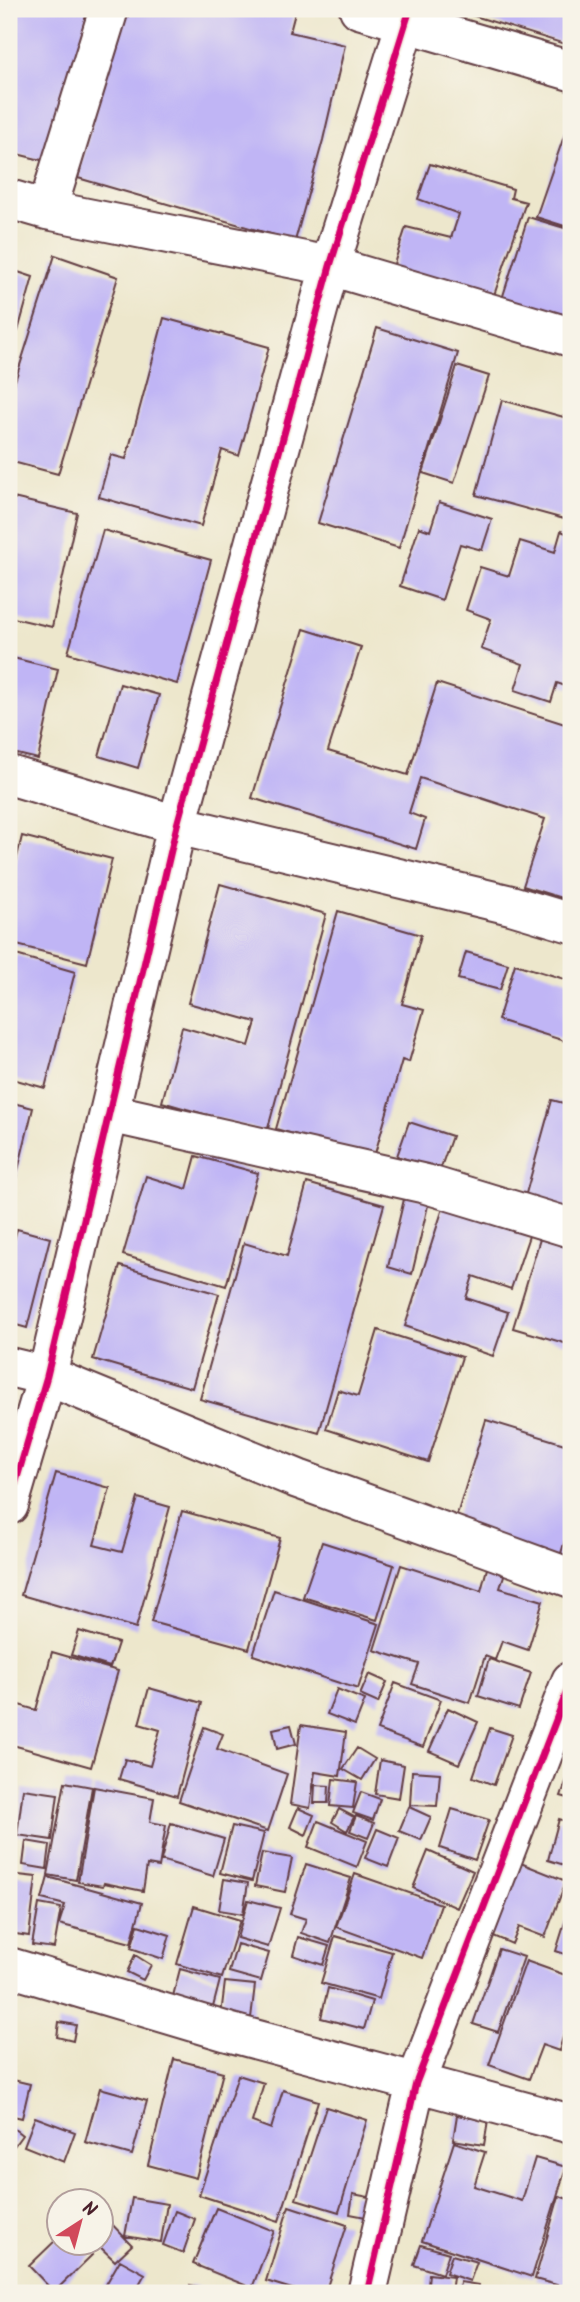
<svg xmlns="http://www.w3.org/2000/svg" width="580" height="2302" viewBox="0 0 580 2302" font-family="Kalam,sans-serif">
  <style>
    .building { fill: #c0b5f5 }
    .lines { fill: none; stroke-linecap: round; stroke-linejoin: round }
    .street-casing { stroke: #623d43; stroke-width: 42 }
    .street { stroke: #fff; stroke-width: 38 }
    .cycleway-casing { stroke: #f7f3e8; stroke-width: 11 }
    .cycleway { stroke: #d6006c; stroke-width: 7 }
  </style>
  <rect width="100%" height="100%" fill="#f7f3e8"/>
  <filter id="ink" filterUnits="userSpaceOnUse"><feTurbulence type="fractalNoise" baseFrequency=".0143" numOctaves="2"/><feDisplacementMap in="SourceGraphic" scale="14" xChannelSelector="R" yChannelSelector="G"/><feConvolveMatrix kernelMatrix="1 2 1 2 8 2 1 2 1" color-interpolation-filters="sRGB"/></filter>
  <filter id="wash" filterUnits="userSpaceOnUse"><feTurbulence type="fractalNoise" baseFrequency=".00686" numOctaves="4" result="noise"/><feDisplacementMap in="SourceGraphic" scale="28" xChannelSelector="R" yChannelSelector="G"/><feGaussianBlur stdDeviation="1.57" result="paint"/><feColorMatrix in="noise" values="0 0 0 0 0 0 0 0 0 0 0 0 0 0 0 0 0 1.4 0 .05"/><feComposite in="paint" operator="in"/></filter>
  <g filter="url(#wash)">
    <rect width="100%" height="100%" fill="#ede7cc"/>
    <g id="blocks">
      <!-- building -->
      <path class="building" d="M9,9H89L53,163L9,152L17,118L9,116Z
        M121,9H296L290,32L345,45L323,140L295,241L78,178Z
        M469,9H571V46L468,14Z
        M571,116V228L536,217Z
        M430,164L513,189L511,198L526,202L493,298L391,273L406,227L451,238L459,214L418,199Z
        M528,217L571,230V314L568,316L502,299Z
        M55,255L118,277L58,474L9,461V400Z
        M9,269L33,277L18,331L9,328Z
        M164,318L269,347L239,456L222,450L201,526L99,497L111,455L126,459Z
        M377,328L458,353L399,548L318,523Z
        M457,366L489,376L454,483L423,473Z
        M502,400L571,419V491L564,519L476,495Z
        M9,497L77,513L52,627L9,617Z
        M439,502L492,519L482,550L460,544L442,600L400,586L419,527L430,531Z
        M103,530L211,560L177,684L68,653Z
        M561,531L571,535V688L557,683L551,702L515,690L523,664L481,649L491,619L466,610L480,567L509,576L520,541L555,552Z
        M304,629L361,647L328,751L408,775L437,683L571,726V901L523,886L545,819L423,779L420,778L409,813L425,819L416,849L252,798Z
        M9,657L58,669L38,759L9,752Z
        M120,684L159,695L138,768L99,756Z
        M22,836L112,859L87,963L9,943V891Z
        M220,884L326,914L267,1132L162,1102L182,1027L249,1046L256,1022L188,1003Z
        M338,911L421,935L402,1004L424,1010L409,1062L402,1060L374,1157L276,1129Z
        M466,952L508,964L500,990L458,979Z
        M16,955L75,972L45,1088L9,1078V981Z
        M515,964L571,981V1043L498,1020Z
        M552,1100L571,1105V1210L525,1197Z
        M9,1102L33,1108L10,1203H9Z
        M409,1122L452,1136L440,1170L397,1156Z
        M196,1156L258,1173L226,1286L123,1255L146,1176L187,1189Z
        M307,1183L384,1205L319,1433L200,1399L244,1243L287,1256Z
        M405,1195L429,1201L412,1274L388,1267Z
        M444,1205L530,1233L511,1289L473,1276L466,1298L508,1312L493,1356L405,1326Z
        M17,1229L50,1238L27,1328L9,1323V1259Z
        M540,1239L571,1248V1345L513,1328Z
        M120,1266L219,1294L192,1388L93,1359Z
        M378,1330L462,1357L428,1462L326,1429L338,1390L358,1396Z
        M486,1420L571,1446V1520L559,1560L453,1528Z
        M56,1473L110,1488L94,1545L122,1552L138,1498L170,1507L136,1628L21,1595Z
        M182,1511L280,1538L249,1649L151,1622Z
        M322,1542L394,1565L377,1620L303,1597Z
        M489,1561L507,1566L500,1588L543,1601L528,1650L502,1641L495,1660L485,1656L470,1703L412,1684L419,1664L374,1650L401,1565L481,1591Z
        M274,1590L379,1624L358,1689L253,1655Z
        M79,1631L118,1643L110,1667L71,1655Z
        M52,1652L118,1671L91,1767L9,1744V1702L36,1710Z
        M489,1659L531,1673L519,1709L478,1696Z
        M369,1674L387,1682L378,1703L360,1695Z
        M395,1683L441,1700L423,1747L377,1730Z
        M149,1688L202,1703L177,1796L119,1779L125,1759L150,1766L160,1730L139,1724Z
        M337,1689L365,1700L355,1725L327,1714Z
        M448,1708L478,1722L459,1764L429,1751Z
        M291,1725L296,1744L277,1749L273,1729Z
        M301,1725L346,1732L340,1776L315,1772L310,1808L290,1804Z
        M204,1727L223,1734L217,1749L287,1774L268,1831L179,1801Z
        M490,1728L512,1735L494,1785L473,1777Z
        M357,1748L375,1759L362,1780L343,1769Z
        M380,1760L404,1765L399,1798L375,1794Z
        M571,1768V1799L561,1796Z
        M412,1771L440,1773L437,1806L410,1805Z
        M333,1779L357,1782L353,1808L330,1806Z
        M65,1782L92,1787L76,1880L48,1875Z
        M315,1785L329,1786L328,1803H314Z
        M94,1787L154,1798L150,1822L166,1825L159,1867L147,1865L143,1891L104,1883L103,1886L78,1882Z
        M23,1789L58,1794L52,1840L17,1835Z
        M361,1792L380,1799L373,1820L353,1813Z
        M409,1807L431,1817L421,1840L399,1831Z
        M298,1808L314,1815L306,1835L290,1827Z
        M339,1809L354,1817L347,1831L332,1822Z
        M452,1809L489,1820L475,1860L440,1848Z
        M356,1816L374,1823L368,1838L350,1831Z
        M559,1819L571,1823V1867L548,1860Z
        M318,1821L367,1841L357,1867L308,1847Z
        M171,1823L224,1839L213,1876L161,1860Z
        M232,1826L264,1833L252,1881L220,1873Z
        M377,1829L399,1838L388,1867L365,1858Z
        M26,1841L50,1845L47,1869L23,1865Z
        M428,1851L473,1871L457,1908L413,1888Z
        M262,1853L292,1858L285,1892L255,1886Z
        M518,1862L566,1881L545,1937L519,1927L512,1944L489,1934Z
        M306,1864L351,1878L330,1943L301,1933L306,1919L290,1914Z
        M9,1874L36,1877L29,1936L9,1933Z
        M355,1874L441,1904L422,1958L336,1927Z
        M48,1877L142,1903L131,1943L59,1924L65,1905L42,1899Z
        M224,1879L248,1883L243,1914L219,1910Z
        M248,1900L280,1908L268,1947L237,1938Z
        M571,1903V1956L556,1951Z
        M39,1904L61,1908L54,1948L32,1945Z
        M194,1906L240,1920L222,1978L177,1964Z
        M138,1925L170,1935L163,1959L131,1948Z
        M335,1936L392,1952L379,1999L321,1983Z
        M298,1937L329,1946L323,1965L293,1955Z
        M237,1944L269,1953L261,1981L229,1972Z
        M499,1949L524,1957L498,2032L473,2024Z
        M135,1955L151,1965L143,1980L127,1972Z
        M526,1961L571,1977V2032L565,2030L559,2051L542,2045L529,2079L489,2065Z
        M180,1969L220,1980L212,2011L172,2000Z
        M225,1982L255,1985L251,2018L221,2015Z
        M328,1988L372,2001L364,2029L321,2018Z
        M59,2022L76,2025L73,2041L57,2037Z
        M174,2059L223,2072L196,2178L148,2165Z
        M238,2075L264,2083L252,2122L271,2129L283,2090L318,2101L279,2221L199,2195Z
        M9,2079L30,2084L22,2118L9,2115Z
        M100,2088L147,2101L132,2155L85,2142Z
        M326,2107L367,2120L339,2212L296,2199Z
        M457,2115L488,2121L484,2145L453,2140Z
        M35,2117L75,2132L64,2162L24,2146Z
        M9,2125L22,2135L9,2153Z
        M454,2142L485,2152L474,2186L522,2201L535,2158L566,2167L532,2277L422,2241Z
        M353,2194L374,2198L371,2218L350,2214Z
        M559,2196L571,2200V2289L535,2279Z
        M132,2198L167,2204L161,2242L125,2236Z
        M289,2206L347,2225L325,2293H305L266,2281Z
        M216,2208L274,2231L252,2288L193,2264Z
        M175,2211L195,2219L183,2253L163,2245Z
        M102,2214L132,2245L115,2261L96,2243H102Z
        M60,2236V2243H80L92,2255L54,2292L29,2266Z
        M421,2245L449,2253L442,2274L414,2265Z
        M452,2255L477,2262L470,2281L446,2273Z
        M120,2260L145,2274L134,2293H101Z
        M429,2274L453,2277L451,2293H427Z
        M460,2282L479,2285L478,2293H459Z
        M190,2285L210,2289L209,2293H188Z"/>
    </g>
  </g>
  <g filter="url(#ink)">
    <use href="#blocks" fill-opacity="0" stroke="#623d43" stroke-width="2"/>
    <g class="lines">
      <defs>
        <path id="street" d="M359,9L571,71
          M9,199L47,210L330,266L571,337
          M47,210L109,9
          M9,775L177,825L511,905L571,923
          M109,1113L426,1184L571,1228
          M9,1367L47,1376L298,1479L571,1578
          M9,1505L47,1376L177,825L330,266L410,9
          M9,1967L228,2032L571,2124
          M367,2293L416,2083L571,1681"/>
      </defs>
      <!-- street casing -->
      <use href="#street" class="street-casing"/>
      <!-- street -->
      <use href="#street" class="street"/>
      <defs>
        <path id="cycleway" d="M9,1505L47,1376L177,825L330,266L410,9
          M367,2293L416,2083L571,1681"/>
      </defs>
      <!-- cycleway casing -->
      <use href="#cycleway" class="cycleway-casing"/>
      <!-- cycleway -->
      <use href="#cycleway" class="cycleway"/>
    </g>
  </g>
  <!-- margin -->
  <rect width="580" height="2302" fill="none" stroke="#f7f3e8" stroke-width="35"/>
  <!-- north arrow -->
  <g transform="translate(80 2222) rotate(36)"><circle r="33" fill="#f7f3e8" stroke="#b29e9c" stroke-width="2"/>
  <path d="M0-5L12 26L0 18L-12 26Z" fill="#d1495b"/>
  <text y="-10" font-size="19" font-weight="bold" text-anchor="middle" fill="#4a1f2b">N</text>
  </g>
</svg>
